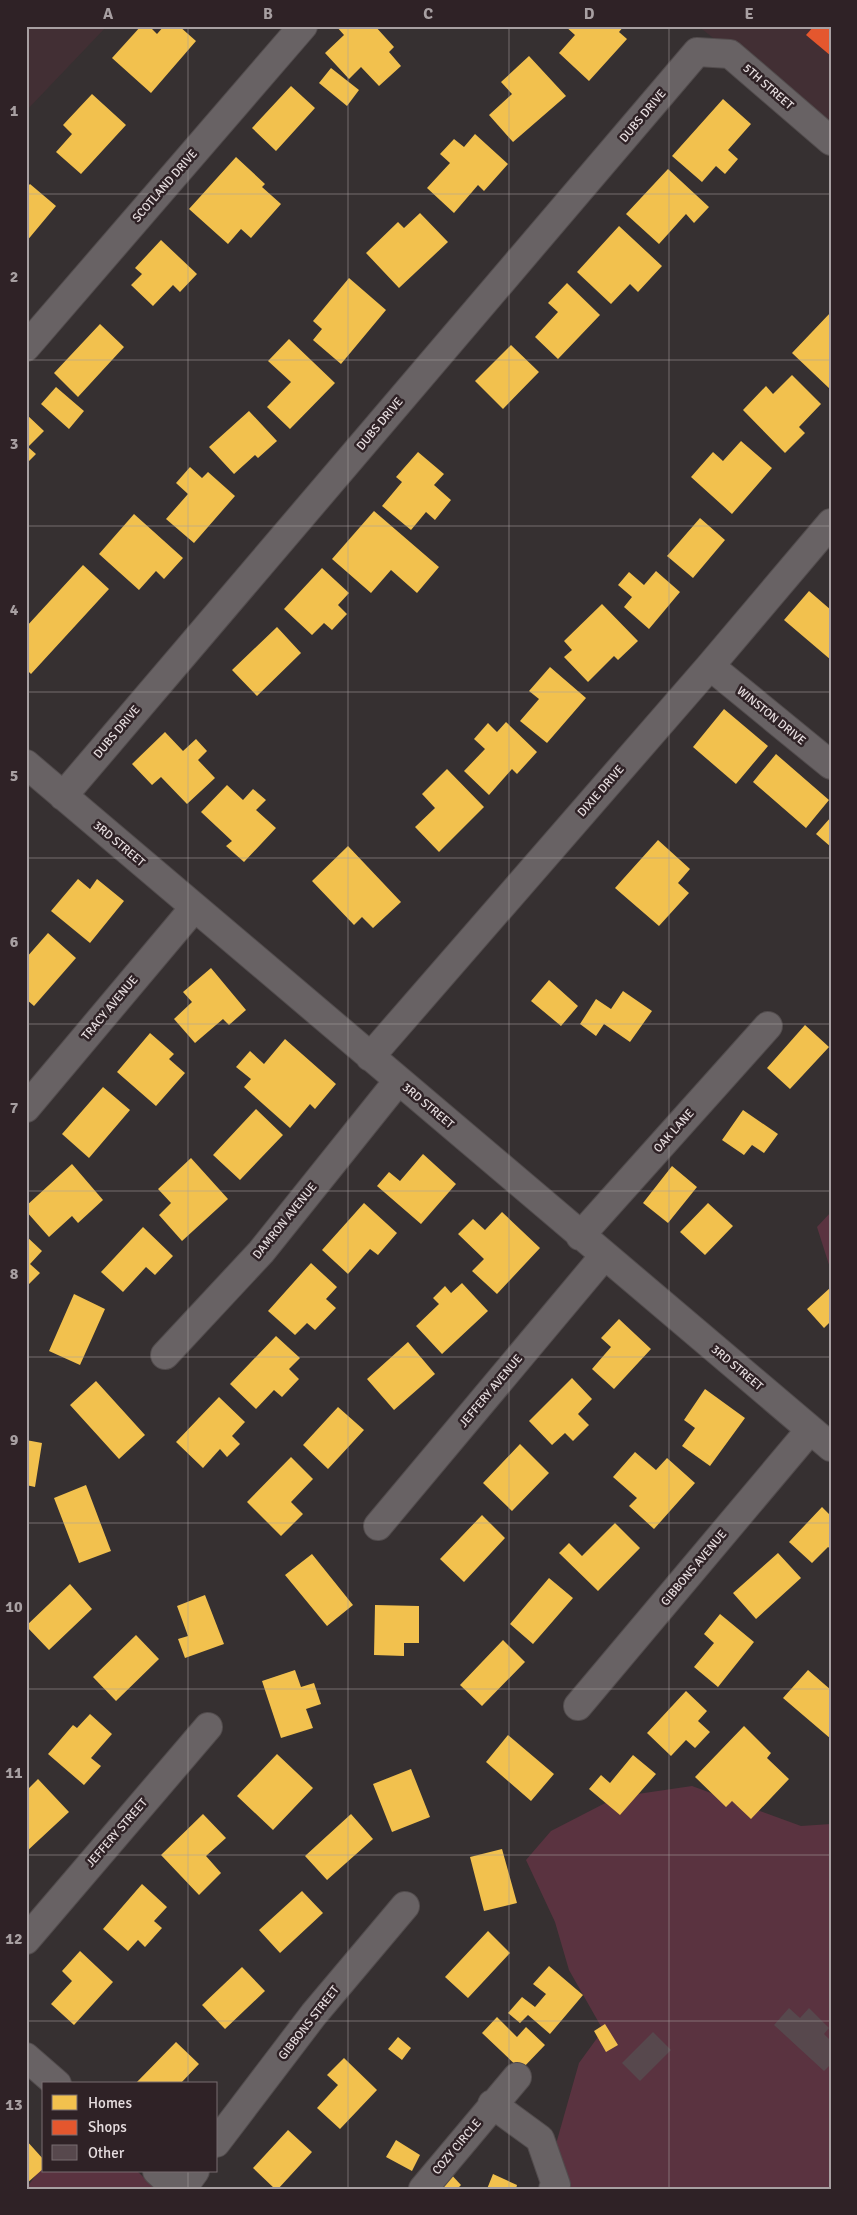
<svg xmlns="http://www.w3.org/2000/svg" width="857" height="2215" viewBox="0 0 857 2215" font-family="Signika,sans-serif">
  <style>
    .built { fill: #422f34 }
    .green { fill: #5a3340 }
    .homes { fill: #f2c14e }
    .shops { fill: #e4572e }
    .building { fill: #57484d }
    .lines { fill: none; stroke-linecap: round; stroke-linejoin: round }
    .minor-casing { stroke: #524c4d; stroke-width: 30 }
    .minor { stroke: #686264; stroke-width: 28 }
    .grid { fill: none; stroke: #a8a0a2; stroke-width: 1; stroke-opacity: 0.55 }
    .labels { text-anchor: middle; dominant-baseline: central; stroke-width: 5; stroke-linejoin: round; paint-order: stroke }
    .street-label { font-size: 12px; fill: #e6dddf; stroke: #2f2226 }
    .neatline { fill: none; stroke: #a8a0a2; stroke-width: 2 }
    .grid-label { font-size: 16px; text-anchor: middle; font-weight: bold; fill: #a8a0a2 }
  </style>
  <rect width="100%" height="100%" fill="#363031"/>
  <!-- built -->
  <path class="built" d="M26,26H107L26,111Z
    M698,26H831V124L717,41Z"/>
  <!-- green -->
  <path class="green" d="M831,1212V1271L817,1227Z
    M692,1786L801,1826L831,1824V2189H567L569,2181L556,2144L579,2063L603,2030L569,1970L555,1922L526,1860L551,1831L617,1797Z
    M44,2163V2171H137L156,2189H26Z"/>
  <!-- homes -->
  <path class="homes" d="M141,26H149L157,34L164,26H179L196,41L151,93L112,58Z
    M336,26H375L394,47L389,52L401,66L379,86L361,67L349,79L325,53L344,35Z
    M565,26H624L619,32L627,39L589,81L559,53L575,35Z
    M529,56L566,96L513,142L489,115L512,94L501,82Z
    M331,68L359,90L347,106L319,83Z
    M291,86L315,108L276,151L252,128Z
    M92,94L126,125L81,174L56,152L72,134L63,125Z
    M723,99L751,124L728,150L738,159L725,174L716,166L702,182L672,156Z
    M475,134L508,164L484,191L478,185L454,213L427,188L450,163L440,154L454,139L464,147Z
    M236,157L265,184L262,187L281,204L251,238L241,229L228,244L189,209Z
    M668,169L709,207L694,223L686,214L659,244L626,214Z
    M30,184L56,206L26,242V188Z
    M420,213L448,242L399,288L366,253L398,222L404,228Z
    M619,226L662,266L638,292L630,284L611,304L577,272Z
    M161,240L197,274L180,292L173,285L153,306L131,285L142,274L135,268Z
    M349,278L386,310L341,364L313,340L322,329L313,321Z
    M567,283L600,315L558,359L535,337L558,312L548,303Z
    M831,312V390L792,353Z
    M100,324L124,347L78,397L54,373Z
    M289,339L335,383L290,429L267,407L291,382L268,361Z
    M511,345L539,372L503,409L475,381Z
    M792,375L821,404L799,427L805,433L785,453L743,410L766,386L773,394Z
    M56,387L84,411L69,429L41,404Z
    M249,411L277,441L258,458L255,455L234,474L209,447Z
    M26,414L44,431L28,447L36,454L26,464Z
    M741,441L772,468L732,514L691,477L713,452L723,461Z
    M418,452L444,474L434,485L451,500L435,520L426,512L411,530L382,506L402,482L396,477Z
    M190,467L202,478L208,472L235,496L194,543L166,519L188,494L176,483Z
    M374,511L439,567L417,593L391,570L371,593L332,559Z
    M134,514L183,558L164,579L156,571L139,590L99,554Z
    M700,518L725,540L693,578L667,556Z
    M83,565L109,589L31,674L26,669V627Z
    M322,568L349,593L338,605L347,614L332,630L324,623L312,635L284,609Z
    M656,571L680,592L649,629L624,607L632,597L618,585L629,572L644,585Z
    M809,591L831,610V660L784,620Z
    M602,604L638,641L618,660L614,656L588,682L564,657L572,650L564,641Z
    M277,627L301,653L257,696L232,670Z
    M550,667L586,698L547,743L520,721L539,699L529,691Z
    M724,709L768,746L736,784L693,747Z
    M506,722L537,752L517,774L512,769L489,795L464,771L485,749L474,739L488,723L497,732Z
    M165,732L183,751L196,739L207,751L198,760L215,778L187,804L161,777L152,785L132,764Z
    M776,754L829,800L806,828L753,782Z
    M447,769L484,807L439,852L415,827L435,808L422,794Z
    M227,785L243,800L253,789L266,800L256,810L276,828L244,862L226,846L232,841L201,812Z
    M831,817V847L816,834Z
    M658,840L690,869L678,883L689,893L659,926L615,888Z
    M348,846L401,902L373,928L362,917L354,925L312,881Z
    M78,879L90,889L97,879L124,901L90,943L51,911Z
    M48,933L76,958L34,1006L26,999V958Z
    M211,968L246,1010L229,1025L223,1019L195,1043L174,1019L192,1002L183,992Z
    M549,980L578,1006L561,1026L531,1001Z
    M623,991L652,1011L630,1042L604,1024L596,1036L580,1024L596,999L611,1009Z
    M805,1025L829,1047L790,1089L767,1068Z
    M150,1033L174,1054L169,1059L185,1073L156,1106L117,1072Z
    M285,1039L336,1084L315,1109L310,1104L290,1128L244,1087L251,1079L236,1067L250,1051L264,1064Z
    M103,1087L130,1110L89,1158L62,1134Z
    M256,1109L283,1135L240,1180L213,1155Z
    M743,1110L778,1134L764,1153L752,1145L744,1155L722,1140Z
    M423,1154L456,1184L421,1224L377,1186L389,1172L400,1181Z
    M191,1158L228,1199L182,1241L159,1215L171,1203L158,1189Z
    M72,1164L103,1200L78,1223L72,1216L49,1237L26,1211V1206Z
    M672,1166L697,1187L668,1223L643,1203Z
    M364,1203L397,1233L378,1255L370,1249L348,1274L322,1250Z
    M708,1203L733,1226L705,1255L680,1232Z
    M502,1212L540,1248L497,1294L472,1271L484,1259L458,1234L473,1219L485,1230Z
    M143,1227L173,1256L155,1275L146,1267L123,1292L101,1272Z
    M26,1236L42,1251L30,1264L40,1273L26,1287Z
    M311,1263L337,1287L326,1299L336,1308L315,1330L307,1323L295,1335L268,1311Z
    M462,1283L488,1311L442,1354L416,1326L439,1304L433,1298L445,1286L451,1293Z
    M831,1287V1321L824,1328L807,1309Z
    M74,1294L105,1309L80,1365L49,1351Z
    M619,1319L651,1349L614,1389L592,1369L611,1347L601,1338Z
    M276,1336L300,1358L289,1369L299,1379L282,1397L274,1390L256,1409L230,1384Z
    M408,1342L435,1374L394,1410L367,1379Z
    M572,1378L592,1399L578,1414L589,1425L573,1441L565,1433L552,1445L529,1421Z
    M96,1381L145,1435L119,1459L70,1405Z
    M705,1389L745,1418L710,1466L682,1446L695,1428L684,1420Z
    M219,1397L245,1422L232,1436L240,1444L227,1457L220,1449L203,1468L176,1442Z
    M338,1407L364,1430L328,1469L303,1445Z
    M26,1440L42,1443L35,1487L26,1485Z
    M520,1444L549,1473L512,1511L483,1483Z
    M635,1452L656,1470L667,1458L695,1483L654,1529L629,1506L637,1498L613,1477Z
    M291,1457L313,1479L291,1502L303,1514L281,1536L247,1502Z
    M86,1485L111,1551L79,1563L54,1498Z
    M822,1507L831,1516V1549L828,1547L812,1563L789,1542Z
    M482,1515L505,1538L464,1582L440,1559Z
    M615,1523L640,1548L598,1591L559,1553L569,1543L582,1556Z
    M778,1553L801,1578L756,1619L733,1593Z
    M312,1554L353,1605L327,1626L285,1575Z
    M549,1578L573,1598L533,1644L510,1624Z
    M70,1584L92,1609L49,1650L26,1626Z
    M205,1595L224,1644L185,1658L178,1639L188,1636L177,1606Z
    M375,1605L419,1606V1643H404V1656L374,1655Z
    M720,1614L754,1642L718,1687L694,1667L714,1643L704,1634Z
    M136,1635L159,1659L116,1701L93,1677Z
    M503,1640L525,1662L482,1706L460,1685Z
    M295,1670L301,1687L314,1683L321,1704L306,1709L313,1728L281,1738L262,1681Z
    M808,1670L831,1690V1739L783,1698Z
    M686,1691L707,1711L698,1721L710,1732L695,1748L686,1740L671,1756L647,1733Z
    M90,1714L112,1734L91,1758L101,1766L84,1785L48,1754L73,1725L77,1728Z
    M744,1726L771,1753L767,1758L789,1779L751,1819L732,1801L726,1807L695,1777Z
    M508,1735L554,1774L531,1801L486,1762Z
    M277,1754L313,1788L273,1830L237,1796Z
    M633,1755L656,1774L620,1815L589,1789L601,1775L610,1783Z
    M411,1769L430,1817L392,1832L373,1784Z
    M38,1779L69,1812L26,1852V1791Z
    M203,1814L226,1838L206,1856L221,1873L199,1895L161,1855Z
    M351,1814L373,1839L327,1880L305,1856Z
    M502,1849L517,1903L484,1911L470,1857Z
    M142,1884L167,1907L154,1921L162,1928L145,1947L138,1940L128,1951L103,1929Z
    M302,1891L323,1913L280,1953L259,1930Z
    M488,1931L510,1953L468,1998L445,1977Z
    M80,1951L113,1982L74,2025L51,2004L72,1981L62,1971Z
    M549,1966L583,1995L550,2034L528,2015L520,2023L508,2013L522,1997L535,2007L546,1994L533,1984Z
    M242,1967L265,1991L225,2029L202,2005Z
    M497,2017L517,2037L526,2027L545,2045L521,2070L482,2033Z
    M605,2024L618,2045L606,2052L594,2031Z
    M398,2037L411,2048L402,2060L388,2049Z
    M176,2042L199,2064L180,2084H135Z
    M344,2058L377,2090L340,2129L317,2108L338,2085L327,2075Z
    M288,2130L312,2152L278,2189H275L253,2168Z
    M26,2140L44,2160V2168L26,2184Z
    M396,2140L420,2155L412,2171L386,2157Z
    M448,2171L461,2185L457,2189H435Z
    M493,2174L517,2185L516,2189H487Z"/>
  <!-- shops -->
  <path class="shops" d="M814,26H831V56L806,35Z"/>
  <!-- building -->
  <path class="building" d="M789,2008L800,2018L809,2008L829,2028L824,2034L831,2041V2064L824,2071L774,2025Z
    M653,2032L671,2050L640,2081L622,2063Z"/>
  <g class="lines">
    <defs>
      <path id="minor" d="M26,347L303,26
        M710,666L831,765
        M26,764L831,1447
        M63,796L697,52L730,54L831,141
        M370,1057L710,666L831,523
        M26,1108L194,908
        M580,1236L768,1026
        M165,1355L261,1252L398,1081
        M378,1526L604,1256
        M578,1706L810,1430
        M26,1940L208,1727
        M26,2057L57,2084
        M492,2104L540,2139L556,2185L553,2189
        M216,2143L314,2014L405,1906
        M157,2171L177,2189
        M182,2189L195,2171
        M423,2189L517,2077"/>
    </defs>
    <!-- minor casing -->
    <use href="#minor" class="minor-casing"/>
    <!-- minor -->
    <use href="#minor" class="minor"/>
  </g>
  <!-- grid -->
  <path class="grid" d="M188,26V2084M348,26V2189M509,26V2189M669,26V2189M26,194H831M26,360H831M26,526H831M26,692H831M26,858H831M26,1024H831M26,1191H831M26,1357H831M26,1523H831M26,1689H831M26,1855H831M26,2021H831M188,2171V2189"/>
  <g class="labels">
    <!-- street labels -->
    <g class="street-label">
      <text transform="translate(768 87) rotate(41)">5TH STREET</text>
      <text transform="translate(643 116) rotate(-50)">DUBS DRIVE</text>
      <text transform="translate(165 186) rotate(-49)">SCOTLAND DRIVE</text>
      <text transform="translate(380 424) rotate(-50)">DUBS DRIVE</text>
      <text transform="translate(771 716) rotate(39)">WINSTON DRIVE</text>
      <text transform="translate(117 732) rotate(-50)">DUBS DRIVE</text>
      <text transform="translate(601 791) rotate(-49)">DIXIE DRIVE</text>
      <text transform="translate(119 844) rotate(40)">3RD STREET</text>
      <text transform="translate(110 1008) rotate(-50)">TRACY AVENUE</text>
      <text transform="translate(428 1106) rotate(40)">3RD STREET</text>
      <text transform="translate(674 1131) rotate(-48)">OAK LANE</text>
      <text transform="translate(285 1221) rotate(-51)">DAMRON AVENUE</text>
      <text transform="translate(737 1368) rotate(40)">3RD STREET</text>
      <text transform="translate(491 1391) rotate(-50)">JEFFERY AVENUE</text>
      <text transform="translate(694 1568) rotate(-50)">GIBBONS AVENUE</text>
      <text transform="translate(117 1833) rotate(-49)">JEFFERY STREET</text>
      <text transform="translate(309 2023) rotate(-52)">GIBBONS STREET</text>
      <text transform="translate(457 2147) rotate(-50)">COZY CIRCLE</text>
    </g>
  </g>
  <!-- border -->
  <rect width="857" height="2215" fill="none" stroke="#2f2226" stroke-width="55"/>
  <!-- legend -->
  <rect x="42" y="2082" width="175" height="90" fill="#2f2226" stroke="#786d70"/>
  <rect x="52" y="2095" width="25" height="15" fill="#f2c14e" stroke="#786d70"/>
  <text x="88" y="2108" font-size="15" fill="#e6dddf">Homes</text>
  <rect x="52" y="2120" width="25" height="15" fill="#e4572e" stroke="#786d70"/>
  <text x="88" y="2132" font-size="15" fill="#e6dddf">Shops</text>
  <rect x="52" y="2145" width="25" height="15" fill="#57484d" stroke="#786d70"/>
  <text x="88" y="2158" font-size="15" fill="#e6dddf">Other</text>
  <rect x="28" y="28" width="802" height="2160" class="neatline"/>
  <g class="grid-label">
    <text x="108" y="19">A</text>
    <text x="268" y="19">B</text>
    <text x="428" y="19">C</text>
    <text x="589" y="19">D</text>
    <text x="749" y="19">E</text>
    <text x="14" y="116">1</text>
    <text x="14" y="282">2</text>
    <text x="14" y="449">3</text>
    <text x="14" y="615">4</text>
    <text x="14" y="781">5</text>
    <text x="14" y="947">6</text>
    <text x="14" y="1113">7</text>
    <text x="14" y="1279">8</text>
    <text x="14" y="1445">9</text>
    <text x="14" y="1612">10</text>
    <text x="14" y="1778">11</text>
    <text x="14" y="1944">12</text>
    <text x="14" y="2110">13</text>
  </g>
</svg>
